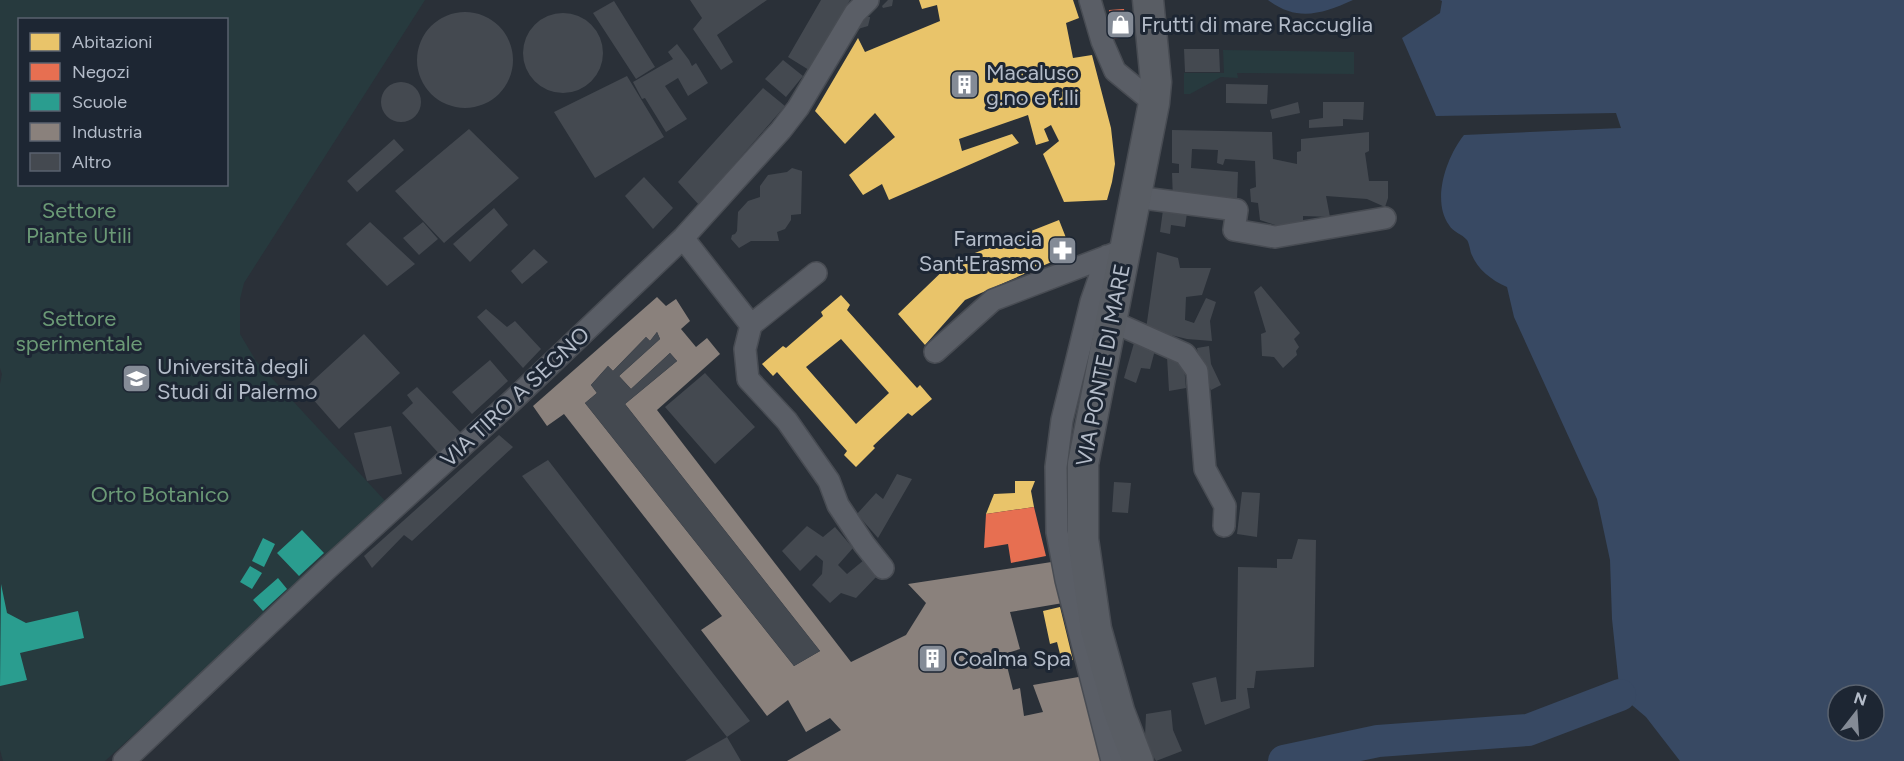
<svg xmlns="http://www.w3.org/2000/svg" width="1904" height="761" viewBox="0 0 1904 761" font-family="Figtree,sans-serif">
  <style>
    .green { fill: #273a3e; fill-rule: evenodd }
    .water { fill: #384963; fill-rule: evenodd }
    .homes { fill: #e9c46a; fill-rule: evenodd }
    .shops { fill: #e76f51 }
    .schools { fill: #2a9d8f }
    .industry { fill: #8a817c; fill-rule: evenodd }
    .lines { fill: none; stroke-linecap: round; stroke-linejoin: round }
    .river { stroke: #384963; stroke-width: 32 }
    .building { fill: #444950 }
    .minor-casing { stroke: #484c53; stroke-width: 24 }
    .secondary-casing { stroke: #484c53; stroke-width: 33 }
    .minor { stroke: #5a5e66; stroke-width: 21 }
    .secondary { stroke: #595d64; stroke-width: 30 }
    .labels { text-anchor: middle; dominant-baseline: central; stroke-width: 6; stroke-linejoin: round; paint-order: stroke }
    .poi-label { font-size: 22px; fill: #b4bcc9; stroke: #1d2633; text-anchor: start }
    .park-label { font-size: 22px; fill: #6b9a76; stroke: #1d2633 }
    .street-label { font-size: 22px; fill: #b4bcc9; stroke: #1d2633 }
  </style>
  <rect width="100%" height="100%" fill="#2a3038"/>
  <!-- green -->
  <path class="green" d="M0,0H425L244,283L240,299V334L256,361L387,503L105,761H3L0,750V384L2,374L0,368ZM20,20H226V184H20Z
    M1223,50L1354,52V74L1237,73L1238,78L1221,77L1190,94H1184V73H1224Z"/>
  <!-- water -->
  <path class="water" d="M1268,0H1353C1322,14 1297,22 1268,0Z
    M1440,0H1904V761H1680L1646,717L1620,695L1612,619L1610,560L1597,499L1514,317L1507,287C1491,280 1477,269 1471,253C1470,249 1469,243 1467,240C1462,234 1453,232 1449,225C1431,200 1447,156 1464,135L1621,128L1616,113L1436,116L1402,38L1440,13L1442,1ZM1838,695H1874V731H1838Z"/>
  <!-- homes -->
  <path class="homes" d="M919,0H1073L1079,18L1066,23L1073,58L1092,55L1111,128L1115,164L1112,182L1107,200L1064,202L1043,154L1059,141L1051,125L1044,129L1049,141L1036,145L1028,115L959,139L962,151L1012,134L1019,143L889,200L882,184L863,195L849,175L895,137L875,113L845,144L815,111L858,38L865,52L940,21L937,5L922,9Z
    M1059,220L1072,253L965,300L925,345L898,314L952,262Z
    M841,295L850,305L847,310L917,388L920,385L932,399L912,416L908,413L873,446L875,448L856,467L844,455L847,451L777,372L773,376L762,364L783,346L786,348L823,316L821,312ZM841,339L889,393L856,424L806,367Z
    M1015,481H1035L1031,491L1034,507L986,514L994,494L1015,493Z
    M1060,607L1073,660L1062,662L1057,642L1050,644L1043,611Z"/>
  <!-- shops -->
  <path class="shops" d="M1124,9L1128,37L1112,39L1109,10Z
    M1034,507L1046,556L1011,563L1008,544L984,548L986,514Z"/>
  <!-- schools -->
  <path class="schools" d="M302,530L324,553L299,576L277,553Z
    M263,538L275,544L264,567L252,561Z
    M250,566L262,573L252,589L240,582Z
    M278,578L287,589L263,611L253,600Z
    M1,584L7,613L26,623L78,611L84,638L20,653L27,680L0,686Z"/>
  <!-- industry -->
  <path class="industry" d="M657,297L666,306L676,299L690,321L681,329L696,347L707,338L720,354L657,410L851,662L906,635L926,603L908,584L1058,561L1063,603L1010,612L1020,649L1004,654L1013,690L1020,688L1024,716L1043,712L1033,685L1084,676L1103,761H787L841,730L830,718L806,732L788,700L767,716L701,630L722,616L564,414L547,426L533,406ZM657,332L660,339L619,376L631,389L670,353L677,361L625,404L820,651L794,666L585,403L597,393L591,385L608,366L613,371L646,337L650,341Z"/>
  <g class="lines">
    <!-- river -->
    <path class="river" d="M1284,761L1378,741L1528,730L1620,695"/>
  </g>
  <!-- building -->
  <path class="building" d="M690,0H767L717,35L733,62L721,70L693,29L702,18Z
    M821,0H850L809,70L788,57Z
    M888,0H893L892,6L883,8L882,6Z
    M614,1L655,67L636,79L593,13Z
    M417 60a48 48 0 1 1 96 0a48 48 0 1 1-96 0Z
    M523 53a40 40 0 1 1 80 0a40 40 0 1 1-80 0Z
    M865,17H870V18L868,26L858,29L862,20Z
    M677,44L689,60L692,66L696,63L708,83L688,96L678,78L665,86L687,119L666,132L645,98L642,99L633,82L673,59L668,52Z
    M1184,49H1219L1220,72H1185Z
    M783,60L803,76L786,97L765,79Z
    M627,76L664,137L595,178L554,112Z
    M381 102a20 20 0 1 1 40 0a20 20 0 1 1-40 0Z
    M1226,84L1268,85L1267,104L1226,103Z
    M763,88L785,106L699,205L678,182Z
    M1298,102L1300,113L1272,119L1270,110Z
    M1323,102H1364L1363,120L1343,119V126L1309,128V120L1323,118Z
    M469,129L519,178L444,243L395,191Z
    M1172,130L1272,132L1273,159L1297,164V152L1301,151V139L1369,132V151L1365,153L1369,181H1388V198L1385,207L1367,199L1326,196L1330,217L1303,216V223L1278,226L1260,220L1258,203L1251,202L1250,189L1256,187L1255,161L1225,159L1223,165L1217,163L1218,150L1192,149L1191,168L1238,172L1237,201L1173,200L1172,173H1179V164L1172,163Z
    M394,139L404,150L357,192L347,181Z
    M792,168L802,171L801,214L791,215V220L785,229L777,232L779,241H751L739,248L731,239L732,235L735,234L737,231L738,212L748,201L760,197V186L768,175L787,172Z
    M644,177L673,208L653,229L625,196Z
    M494,208L508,225L470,262L453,244Z
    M1163,210L1187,213L1185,227L1171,225L1170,234L1160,232Z
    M370,222L415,264L387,286L346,244Z
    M423,222L438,239L419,255L403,238Z
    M534,249L548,262L522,284L511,271Z
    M1157,252L1178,258L1180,268H1211L1202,295L1186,297L1185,320L1194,323L1206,298L1216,302L1210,321L1212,341L1187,339L1146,329Z
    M1261,286L1300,333L1294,339L1299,347L1296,351L1297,355L1283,368L1274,357L1262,356L1261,334L1266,332L1254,292Z
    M486,309L507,327L515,321L541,349L523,368L477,317Z
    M657,332L660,339L619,376L631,389L670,353L677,361L625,404L820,651L794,666L585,403L597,393L591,385L608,366L613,371L646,337L650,341Z
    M364,334L400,373L339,429L304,389Z
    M1134,343L1155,350L1150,369L1141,368L1136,383L1124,378Z
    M1209,346L1211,364L1221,385L1211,390L1200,367L1197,348Z
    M1167,357L1184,366L1186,388L1169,391Z
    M490,360L508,381L472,414L452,392Z
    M705,373L755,427L715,464L665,407Z
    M417,387L463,435L442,457L402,413L413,403L407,395Z
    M391,426L402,474L367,481L354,433Z
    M499,435L513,447L412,541L404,535L372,568L364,556Z
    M548,460L750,721L727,737L522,476Z
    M897,474L912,479L878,538L857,514L876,493L883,499Z
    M1114,482L1131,483L1128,513L1112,512Z
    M1242,492L1260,493L1257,537L1237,534Z
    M807,526L823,537L835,527L853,548L838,565L847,574L864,560L878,575L856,598L841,593L830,603L812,585L822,574L823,561L816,555L800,571L782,551Z
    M1298,539L1316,540L1314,667L1256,671L1254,688H1247L1250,708L1205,725L1192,683L1216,677L1221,702L1236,699L1238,567L1277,568V559H1292Z
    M1171,710L1173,730L1182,751L1156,761L1148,747L1145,736L1146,714Z
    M727,737L741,761H685Z"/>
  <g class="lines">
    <defs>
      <path id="minor" d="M1090,0L1102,41L1115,71L1154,103
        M1135,197L1237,210L1234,230L1275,237L1385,218
        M683,238L751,325L745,349L748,379L787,421L829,481L838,505L864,544L883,568
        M1107,256L1091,302L1062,420L1056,467L1057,532L1066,580L1112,761
        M1111,321L1185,354L1197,371L1205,469L1225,506L1224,526
        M751,325L816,273
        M935,352L993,300L1116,253
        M124,761L328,568L512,401L683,238L781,130L798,108L855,13L868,0"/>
      <path id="secondary" d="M1138,761L1119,711L1096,629L1083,539V464L1154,103L1156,82L1148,0"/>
    </defs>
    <!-- minor casing -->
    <use href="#minor" class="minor-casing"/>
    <!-- secondary casing -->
    <use href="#secondary" class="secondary-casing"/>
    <!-- minor -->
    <use href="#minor" class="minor"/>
    <!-- secondary -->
    <use href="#secondary" class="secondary"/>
  </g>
  <!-- icons -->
  <defs>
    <symbol id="shop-square" viewBox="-11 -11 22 22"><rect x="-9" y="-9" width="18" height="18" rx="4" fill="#848b96" stroke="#1d2633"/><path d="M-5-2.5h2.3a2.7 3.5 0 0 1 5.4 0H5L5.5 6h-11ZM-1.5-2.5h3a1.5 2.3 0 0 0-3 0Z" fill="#fff"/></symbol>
    <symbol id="building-square" viewBox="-11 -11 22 22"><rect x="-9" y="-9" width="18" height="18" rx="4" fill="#848b96" stroke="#1d2633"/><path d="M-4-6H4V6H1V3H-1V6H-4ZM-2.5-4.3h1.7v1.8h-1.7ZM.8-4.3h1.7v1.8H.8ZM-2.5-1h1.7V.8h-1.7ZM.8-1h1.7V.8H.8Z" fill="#fff"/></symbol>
    <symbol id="pharmacy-square" viewBox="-11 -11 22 22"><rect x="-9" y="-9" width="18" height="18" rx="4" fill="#848b96" stroke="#1d2633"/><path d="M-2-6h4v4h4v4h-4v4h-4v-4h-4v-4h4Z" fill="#fff"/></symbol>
    <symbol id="university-square" viewBox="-11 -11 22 22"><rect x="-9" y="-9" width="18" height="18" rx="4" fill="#848b96" stroke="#1d2633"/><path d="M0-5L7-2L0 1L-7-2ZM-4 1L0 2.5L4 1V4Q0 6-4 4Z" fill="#fff"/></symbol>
  </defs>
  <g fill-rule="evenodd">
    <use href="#shop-square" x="1104" y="8" width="33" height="33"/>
    <use href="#building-square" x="948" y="68" width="33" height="33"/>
    <use href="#pharmacy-square" x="1046" y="234" width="33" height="33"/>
    <use href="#university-square" x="120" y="362" width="33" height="33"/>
    <use href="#building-square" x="916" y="642" width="33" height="33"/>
  </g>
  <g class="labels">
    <!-- poi labels -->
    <g class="poi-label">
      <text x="1141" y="24">Frutti di mare Raccuglia</text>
      <text x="986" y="72">Macaluso<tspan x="986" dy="25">g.no e f.lli</tspan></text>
      <text x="1042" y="238" text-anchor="end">Farmacia<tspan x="1042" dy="25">Sant'Erasmo</tspan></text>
      <text x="157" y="366">Università degli<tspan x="157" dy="25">Studi di Palermo</tspan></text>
      <text x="953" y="658">Coalma Spa</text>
    </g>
    <!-- park labels -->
    <g class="park-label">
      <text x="79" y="210">Settore<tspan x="79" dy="25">Piante Utili</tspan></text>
      <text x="79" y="318">Settore<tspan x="79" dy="25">sperimentale</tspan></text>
      <text x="160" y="494">Orto Botanico</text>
    </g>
    <!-- street labels -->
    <g class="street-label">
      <text transform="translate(1103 365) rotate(-79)">VIA PONTE DI MARE</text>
      <text transform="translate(515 397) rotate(-43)">VIA TIRO A SEGNO</text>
    </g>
  </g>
  <!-- legend -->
  <rect x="18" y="18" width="210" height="168" fill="#1d2633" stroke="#59626f" stroke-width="1.5"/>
  <rect x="30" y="33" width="30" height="18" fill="#e9c46a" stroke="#59626f" stroke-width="1.5"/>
  <text x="72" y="48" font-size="18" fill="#b4bcc9">Abitazioni</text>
  <rect x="30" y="63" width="30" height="18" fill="#e76f51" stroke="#59626f" stroke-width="1.5"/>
  <text x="72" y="78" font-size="18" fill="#b4bcc9">Negozi</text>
  <rect x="30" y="93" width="30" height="18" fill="#2a9d8f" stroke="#59626f" stroke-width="1.5"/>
  <text x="72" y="108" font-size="18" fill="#b4bcc9">Scuole</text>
  <rect x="30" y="123" width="30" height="18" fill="#8a817c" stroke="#59626f" stroke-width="1.5"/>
  <text x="72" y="138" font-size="18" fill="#b4bcc9">Industria</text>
  <rect x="30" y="153" width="30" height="18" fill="#444950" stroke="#59626f" stroke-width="1.5"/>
  <text x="72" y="168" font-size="18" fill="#b4bcc9">Altro</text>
  <!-- north arrow -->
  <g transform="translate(1856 713) rotate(17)"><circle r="28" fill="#1d2633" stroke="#59626f" stroke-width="1.5"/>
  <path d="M0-4.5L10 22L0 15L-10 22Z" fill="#848b96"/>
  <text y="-9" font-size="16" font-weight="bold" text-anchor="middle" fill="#b4bcc9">N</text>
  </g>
</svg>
